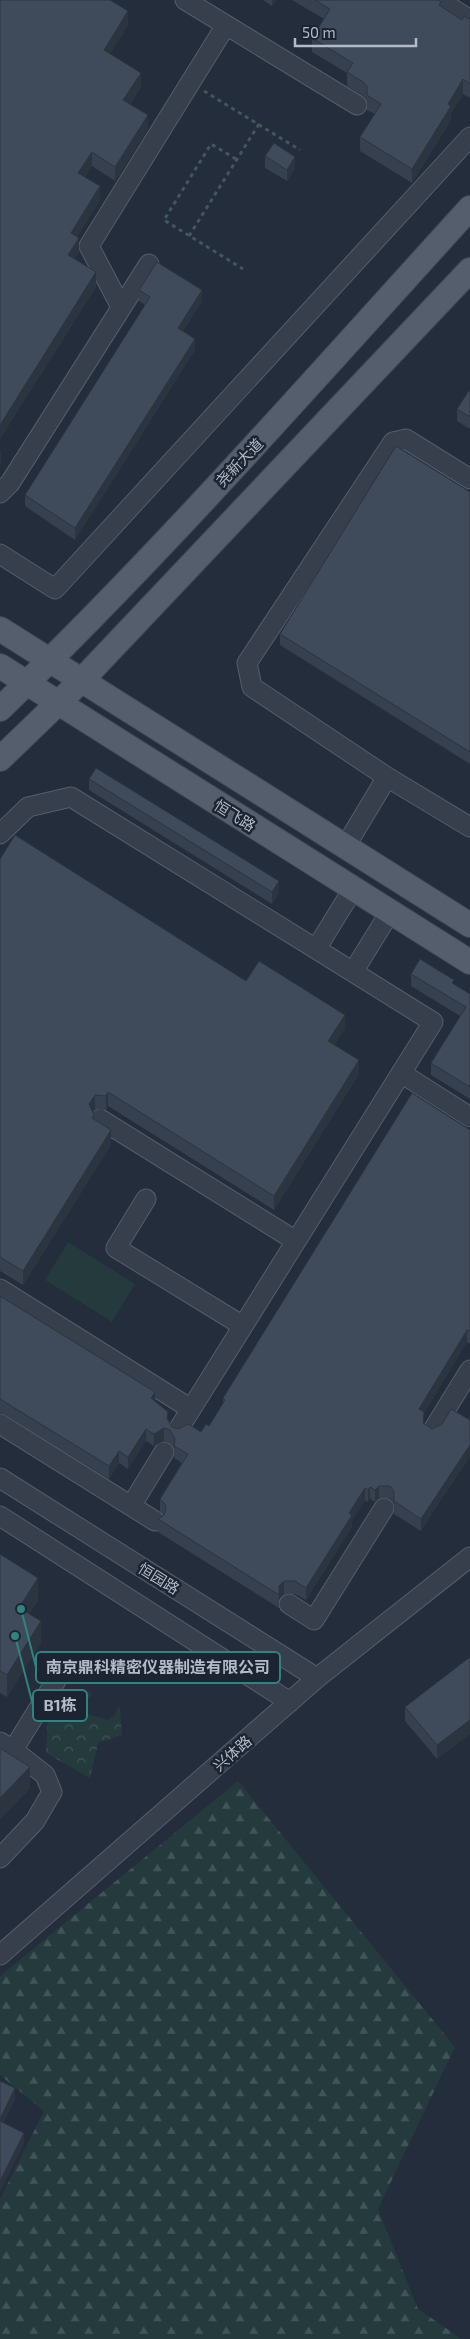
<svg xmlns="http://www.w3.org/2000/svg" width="470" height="2339" viewBox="0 0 470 2339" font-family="'Exo 2','Noto Sans SC',sans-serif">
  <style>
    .grass { fill: #253a3d }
    .forest { fill: url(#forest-firs) }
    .park { fill: url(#park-crowns) }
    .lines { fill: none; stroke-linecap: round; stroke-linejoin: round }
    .minor-casing { stroke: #555d6a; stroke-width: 21 }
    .major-casing { stroke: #404855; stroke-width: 26 }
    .path { stroke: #43575a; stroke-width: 3; stroke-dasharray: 4 4; stroke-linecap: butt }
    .minor { stroke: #373f4c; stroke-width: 19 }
    .major { stroke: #555e6c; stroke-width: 24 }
    .wall { fill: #36404e }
    .shaded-wall { fill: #2c3440 }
    .building { fill: #3f4b5b; stroke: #2c3440 }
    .labels { text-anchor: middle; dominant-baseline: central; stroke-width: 5; stroke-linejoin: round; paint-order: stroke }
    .street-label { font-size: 15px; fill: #b3bac8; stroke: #1c2431 }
    .leader { fill: none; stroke: #308480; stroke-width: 2 }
    .callout-dot { fill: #308480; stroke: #1c2431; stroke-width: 2 }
    .callout { fill: #1c2431; stroke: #308480; stroke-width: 2 }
    .callout-label { font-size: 16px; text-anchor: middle; font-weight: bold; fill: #b3bac8 }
  </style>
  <defs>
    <pattern id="forest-firs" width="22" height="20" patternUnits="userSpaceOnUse" patternTransform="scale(1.25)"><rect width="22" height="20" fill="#253a3d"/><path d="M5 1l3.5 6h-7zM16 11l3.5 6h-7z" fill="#425458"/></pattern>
    <pattern id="park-crowns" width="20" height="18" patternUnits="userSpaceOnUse" patternTransform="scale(1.25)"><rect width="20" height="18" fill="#253a3d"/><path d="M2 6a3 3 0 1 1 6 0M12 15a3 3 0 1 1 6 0" fill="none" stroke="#425458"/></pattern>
  </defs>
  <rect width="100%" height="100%" fill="#232d3c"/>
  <!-- grass -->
  <path class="grass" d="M68,1242L135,1284L112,1322L45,1280Z"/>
  <!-- forest -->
  <path class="forest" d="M238,1781L455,2047L378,2209L418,2309L462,2339H0V2199L44,2111L0,2075V1976Z"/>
  <!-- park -->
  <path class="park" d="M87,1690L92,1695L73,1709L107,1720L115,1715L118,1707L120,1709L122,1735L98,1743L90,1778L46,1753L48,1714Z"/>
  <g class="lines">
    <defs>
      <path id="minor" d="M185,0L226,25
        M439,0L470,20
        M121,307L89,246L226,25L357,105
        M470,479L406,439L393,442L247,663L252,687L387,777L470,827
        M0,493L10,483L149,264
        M0,554L55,589L470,137
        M0,834L28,807L71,797L316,949L353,889
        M345,847L387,777
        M353,972L390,912
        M401,1073L470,1117
        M100,1119L296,1241
        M146,1199L116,1248L243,1326
        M0,1289L191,1409
        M0,1424L155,1521
        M178,1430L433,1022L316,949
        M433,1430L470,1370
        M0,1478L317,1678
        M131,1506L164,1452
        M0,1516L290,1702
        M289,1604L314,1620L384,1508
        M0,1742L13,1750L62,1671
        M0,1858L35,1821L52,1792L45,1775L13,1750
        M0,1955L317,1678L470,1557"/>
      <path id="major" d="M0,629L470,925
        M0,666L470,962
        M0,709C165,550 316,377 470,208
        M0,759L82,680L470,270"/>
    </defs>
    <!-- minor casing -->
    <use href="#minor" class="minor-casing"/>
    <!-- major casing -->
    <use href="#major" class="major-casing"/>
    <!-- path -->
    <path class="path" d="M204,91L300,150
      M236,159L211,144L164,220L243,269
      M189,236L259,124"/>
    <!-- minor -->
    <use href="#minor" class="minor"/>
    <!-- major -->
    <use href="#major" class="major"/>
  </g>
  <!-- wall -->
  <path class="wall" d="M0,0L128,25L110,54L141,87L130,104L148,129L115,181L92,166L85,177L100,200L77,237L79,252L74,259L96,287L0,439Z
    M263,0H276L272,6Z
    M292,0H438L441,7L462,20H470V98L463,94L451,114V120L412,183L360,151V137L375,114L367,110V100L363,96L347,86V73L312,52V38L324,19Z
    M265,156L295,168L287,181L265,168Z
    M139,290L202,301L183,331L195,350L75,540L25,506V495L145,305L139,301Z
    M470,389V429L457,421V409Z
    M470,492V764L280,645V634Z
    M89,779L279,893L272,904L89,790Z
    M0,859L246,981L345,1029L334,1045L359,1074L274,1210L108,1106L106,1110L95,1109L93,1112L94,1120L111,1145L23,1285L0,1271Z
    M411,974L454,984L470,994V1099L431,1075V1063L460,1016L411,986Z
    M470,1130V1344L467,1342L424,1413L421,1531L394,1514V1503L390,1498H379L375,1502L370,1499L368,1502L365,1500L352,1521V1527L306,1600L295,1594H284L279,1598V1608L158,1532V1519L164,1515L160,1511V1499L182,1463L174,1458V1449L170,1443L164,1441L154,1446L146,1441L128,1469L119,1463L109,1479L0,1412V1296L155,1401L172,1427L178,1429L201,1432L209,1426L223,1404V1398Z
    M0,1554L38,1600L29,1614L41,1643L7,1697L0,1693Z
    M470,1657V1734L437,1759L405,1721V1707Z"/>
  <!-- shaded-wall -->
  <path class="shaded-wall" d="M272,0H276L272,6Z
    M128,11V25L104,64V50Z
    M141,73V87L123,114V100Z
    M463,79V94L451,114V120L412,183V169L448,104Z
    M148,115V129L115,181V167Z
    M92,152V166L78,187V173Z
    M295,157V168L287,181V170Z
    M100,186V200L71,247V233Z
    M79,238V252L68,269V255Z
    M96,272V287L0,439V425Z
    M202,290V301L178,339V328Z
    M195,339V350L75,540V528Z
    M1,450V464L0,465V451Z
    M279,881V893L272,904V892Z
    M345,1015V1029L328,1055V1041Z
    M359,1060V1074L274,1210V1196Z
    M108,1092V1106L106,1110V1096Z
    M95,1095V1109L89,1118V1104Z
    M111,1130V1145L23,1285V1271Z
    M467,1330V1342L424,1413L419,1409Z
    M155,1392V1405L151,1398Z
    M164,1428V1441L154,1446V1434Z
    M146,1429V1441L128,1469V1457Z
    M470,1445V1457L421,1531V1519Z
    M119,1451V1463L109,1479V1466Z
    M379,1486V1498L375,1502V1490Z
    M370,1487V1499L368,1502V1490Z
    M365,1488V1500L352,1521V1527L306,1600V1588L349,1513Z
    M38,1578V1600L19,1630V1608Z
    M284,1581V1594L279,1598V1608V1586Z
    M41,1621V1643L7,1697V1675Z
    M470,1720V1734L437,1759V1745Z
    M30,1767V1789L0,1820V1798Z
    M15,2088V2100L0,2131V2119Z
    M24,2133V2144L0,2192V2181Z"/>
  <!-- building -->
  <path class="building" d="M0,0H110L128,11L104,50L141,73L123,100L148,115L115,167L92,152L78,173L100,186L71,233L79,238L68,255L96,272L0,425Z
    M315,0H438L441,2L439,5L462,20L464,16L470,20V84L463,79L448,104L451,106L412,169L360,137L381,104L367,95V86L363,82L347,72L353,63L312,38L330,9Z
    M274,143L295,157L287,170L265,156Z
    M157,262L202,290L178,328L195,339L75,528L25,495L150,297L139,290Z
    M470,389V417L457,409Z
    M396,446L470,492V752L280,634Z
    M96,768L279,881L272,892L89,779Z
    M15,835L246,981L259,961L345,1015L328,1041L359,1060L274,1196L108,1092L106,1096L95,1095L89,1104L94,1115L92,1118L111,1130L23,1271L0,1257V859Z
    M420,959L454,980L452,983L470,994V1087L431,1063L466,1007L411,974Z
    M412,1093L470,1130V1331L467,1330L419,1409L424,1412L423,1423L432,1429L442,1424L451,1409L470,1420V1445L421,1519L394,1501V1491L390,1486H379L375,1490L370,1487L368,1490L365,1488L349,1513L352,1515L306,1588L295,1581H284L279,1586V1595L158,1519L164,1515L166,1509L165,1504L160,1499L188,1454L174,1446L175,1439L170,1430L164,1428L154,1434L146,1429L128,1457L119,1451L109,1466L0,1399V1296L155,1392L151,1398L168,1412L167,1418L172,1427L178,1429L188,1424L201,1432L206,1424L209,1426L225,1400L223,1398Z
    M0,1554L38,1578L19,1608L41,1621L7,1675L0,1671Z
    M470,1657V1720L437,1745L405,1707Z
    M0,1748L30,1767L0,1798Z
    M0,2081L15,2088L0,2119Z
    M0,2121L24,2133L0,2181Z"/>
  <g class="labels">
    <!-- street labels -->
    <g class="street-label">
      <text transform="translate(239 462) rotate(-46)">尧新大道</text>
      <text transform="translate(235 815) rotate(32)">恒飞路</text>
      <text transform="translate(159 1578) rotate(32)">恒园路</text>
      <text transform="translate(232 1753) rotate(-41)">兴体路</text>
    </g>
  </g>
  <!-- callouts -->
  <path class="leader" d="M21 1609L36 1667M15 1636L33 1705"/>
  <g class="callout-dot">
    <circle cx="21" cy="1609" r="5"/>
    <circle cx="15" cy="1636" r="5"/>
  </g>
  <g class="callout">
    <rect x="36" y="1652" width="244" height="31" rx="5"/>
    <rect x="33" y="1690" width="54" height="31" rx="5"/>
  </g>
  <g class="callout-label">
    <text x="158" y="1673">南京鼎科精密仪器制造有限公司</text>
    <text x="60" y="1711">B1栋</text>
  </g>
  <!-- scale -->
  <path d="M295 38v8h121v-8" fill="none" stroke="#b3bac8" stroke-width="2.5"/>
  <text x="302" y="38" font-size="15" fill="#b3bac8" stroke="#1c2431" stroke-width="4" paint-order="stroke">50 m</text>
</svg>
